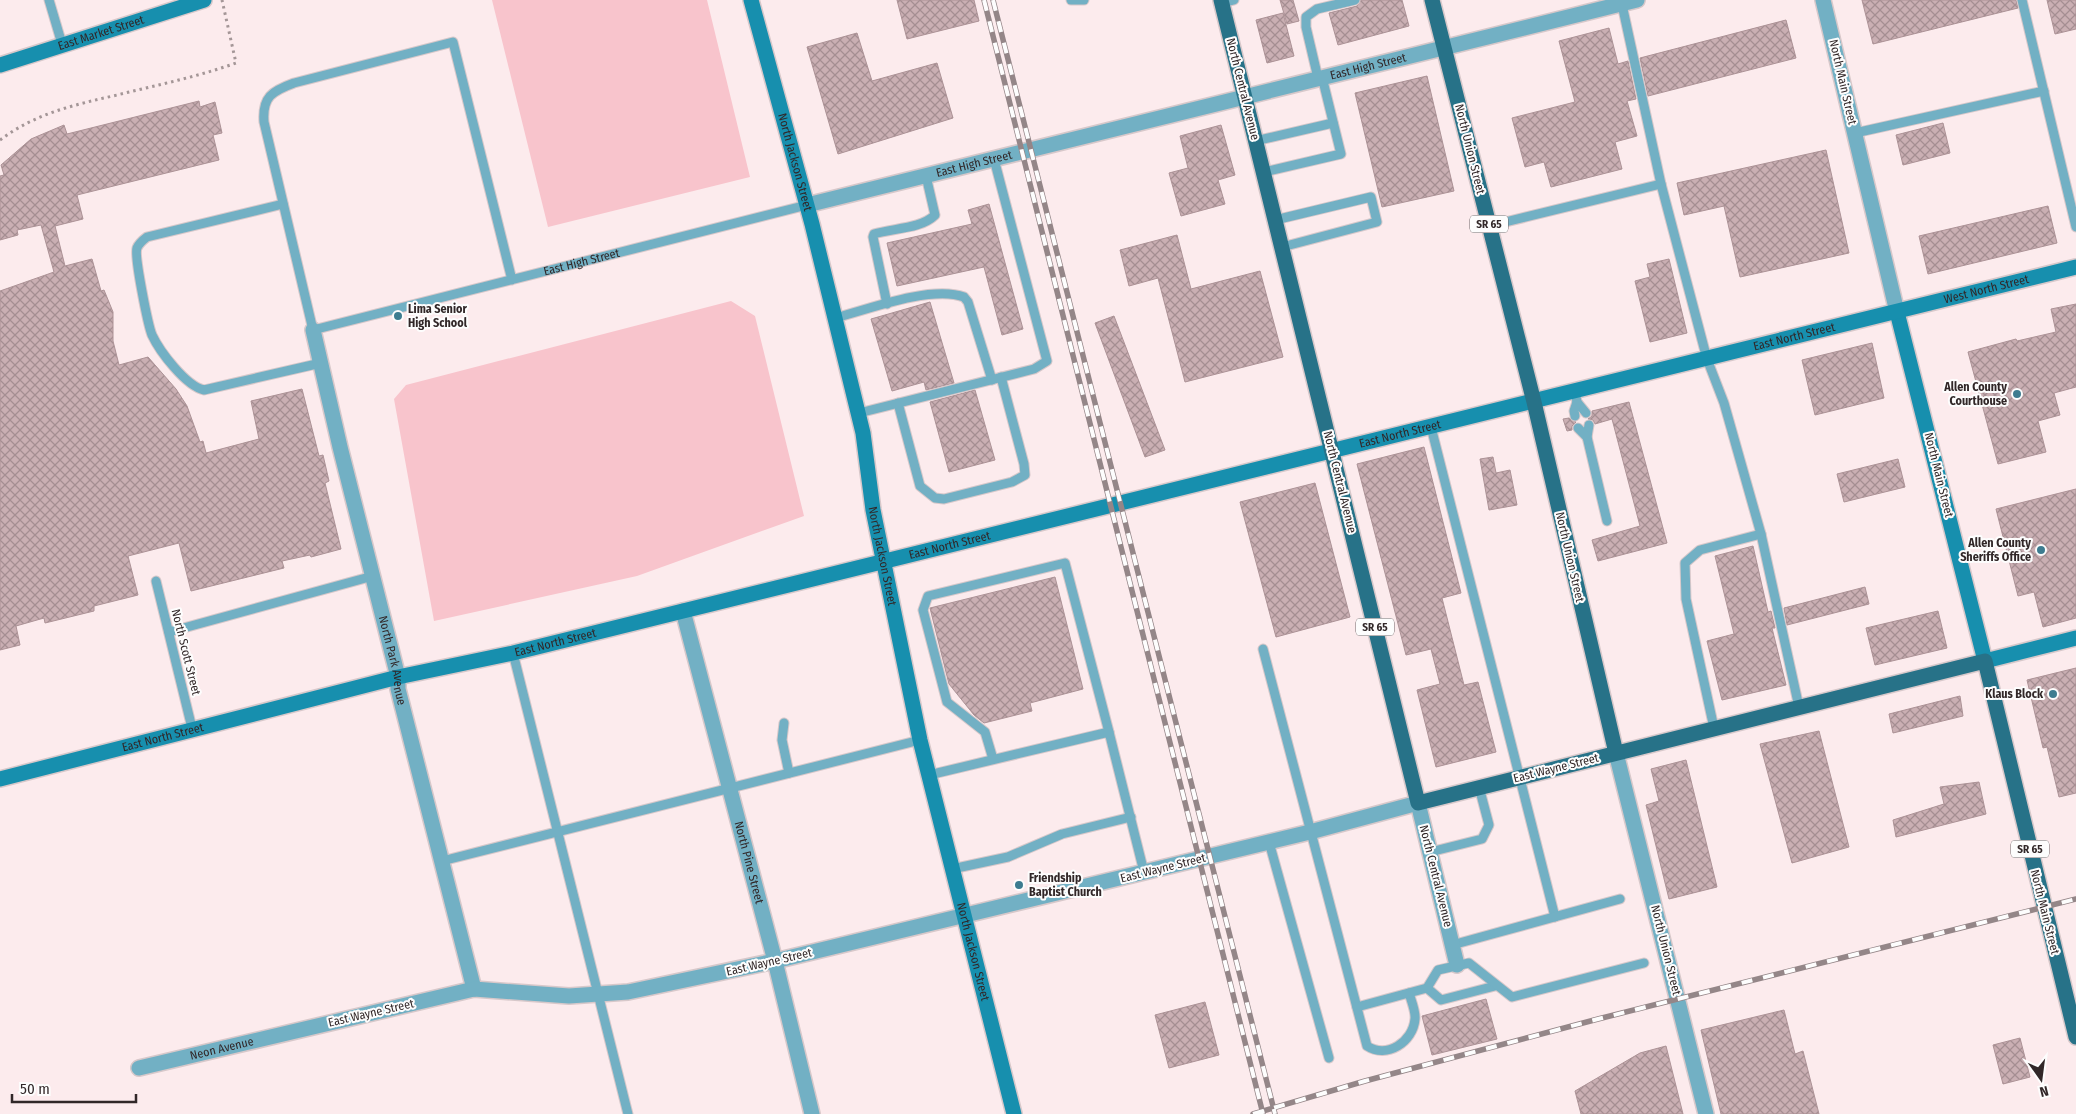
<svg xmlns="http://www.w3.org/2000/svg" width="2076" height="1114" viewBox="0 0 2076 1114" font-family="'Fira Sans Condensed',sans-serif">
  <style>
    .garden { fill: #f8c4cc }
    .building { fill: url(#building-cross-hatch); stroke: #ac9296 }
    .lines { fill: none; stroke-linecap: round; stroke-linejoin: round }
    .lane-casing { stroke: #d7c8ca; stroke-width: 11 }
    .street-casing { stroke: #d7c8ca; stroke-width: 18 }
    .secondary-casing { stroke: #d7c8ca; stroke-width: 18 }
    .primary-casing { stroke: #d7c8ca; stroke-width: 18 }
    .path { stroke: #a49697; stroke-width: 3; stroke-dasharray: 2.5 4; stroke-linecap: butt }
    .lane { stroke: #72b0c4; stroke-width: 9 }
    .street { stroke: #72b0c4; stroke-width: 15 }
    .secondary { stroke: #178fae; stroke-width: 15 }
    .primary { stroke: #277288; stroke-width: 15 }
    .rail-casing { stroke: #948688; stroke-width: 5.5 }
    .rail { stroke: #fdfdfd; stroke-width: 4; stroke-dasharray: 11; stroke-linecap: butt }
    .poi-dot { fill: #3d7c90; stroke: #fdfdfd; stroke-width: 2 }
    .labels { text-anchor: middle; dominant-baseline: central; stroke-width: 4; stroke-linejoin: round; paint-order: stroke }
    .shield { fill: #fdfdfd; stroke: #6e6768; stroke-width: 1 }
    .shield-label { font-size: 11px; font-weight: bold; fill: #312728 }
    .street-label { font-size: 12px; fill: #312728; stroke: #fdfdfd }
    .poi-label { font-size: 12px; font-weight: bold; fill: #312728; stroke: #fdfdfd; text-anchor: end }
  </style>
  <defs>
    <pattern id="building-cross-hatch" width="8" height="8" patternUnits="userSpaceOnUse" patternTransform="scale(1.25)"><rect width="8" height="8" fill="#caafb3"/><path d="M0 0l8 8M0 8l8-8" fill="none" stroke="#a58e92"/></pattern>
  </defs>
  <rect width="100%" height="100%" fill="#fcebed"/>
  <!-- garden -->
  <path class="garden" d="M492,0H707L750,177L548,227Z
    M731,301L755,316L804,516L637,576L434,621L394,399L406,385Z"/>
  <!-- building -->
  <path class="building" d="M897,0H974L979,21L907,39Z
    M1280,0H1293L1299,21L1287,24Z
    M1361,0H1402L1409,26L1338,45L1329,13L1357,6Z
    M1862,0H2016L2018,8L1873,44Z
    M2047,0H2076V29L2055,34Z
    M1283,13L1294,56L1267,63L1256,20Z
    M1786,20L1796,58L1648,96L1640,58Z
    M1609,28L1618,64L1628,61L1636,99L1627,101L1637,136L1615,142L1622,169L1551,187L1544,162L1525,167L1512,118L1575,102L1559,41Z
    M857,33L872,81L937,63L953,118L838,154L807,47Z
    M1427,76L1454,191L1382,207L1355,93Z
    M199,101L200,107L215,102L222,133L213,135L219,160L77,195L83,219L55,226L65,266L92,259L101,291L104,290L113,312V341L119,365L148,357L176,389L187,406L200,442L203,441L206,453L259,439L251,401L302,389L319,456L323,455L329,481L325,483L341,549L311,557L310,555L282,561L284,568L191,591L179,543L128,556L138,595L94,606V611L45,623L44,618L16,626L20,645L0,650V291L54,272L41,225L17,230L18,235L0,240V176L4,175L1,165L31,139L64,125L67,134Z
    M1943,123L1950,153L1903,165L1896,135Z
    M1221,125L1235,175L1218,180L1225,204L1181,216L1169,173L1188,168L1180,136Z
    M1826,150L1849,253L1740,277L1724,206L1684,215L1677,183Z
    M989,204L1023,329L1002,335L984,267L897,286L887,243L972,224L968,210Z
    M2048,206L2057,243L1928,274L1919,236Z
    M1177,235L1191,289L1260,271L1283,357L1185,382L1158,278L1129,286L1120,250Z
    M1669,259L1687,333L1650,342L1635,281L1650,277L1647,264Z
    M930,302L954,383L926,390L924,382L892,391L871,319Z
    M2076,304V387L2054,393L2060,415L2038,421L2046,452L1998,464L1968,352L2016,339L2017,341L2056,332L2051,309Z
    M1114,316L1165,450L1145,457L1095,323Z
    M1872,343L1884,398L1815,415L1802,360Z
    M975,390L995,460L949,472L930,402Z
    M1629,402L1667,543L1598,561L1592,540L1640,526L1612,419L1595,424L1593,420L1588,419L1592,416V411Z
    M1569,418L1576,422L1572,426V430L1567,431L1563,419Z
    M1424,447L1461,593L1442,598L1464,685L1478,682L1496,752L1436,767L1417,690L1440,684L1431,649L1406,655L1357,464Z
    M1493,457L1496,473L1510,470L1517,505L1489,510L1480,459Z
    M1898,459L1905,487L1844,502L1837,474Z
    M1315,483L1350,617L1276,637L1240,502Z
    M2076,489V618L2043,627L2034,592L2018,596L1996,509Z
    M1753,546L1768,612L1771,611L1775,628H1772L1786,685L1722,700L1707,641L1734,634L1715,556Z
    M1055,577L1083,689L1030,703L1032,711L984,723L974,715L949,684L930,608Z
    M1865,587L1869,604L1787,625L1784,608Z
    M1938,611L1947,648L1875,665L1866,628Z
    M2076,668V793L2059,797L2047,747L2043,748L2027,680Z
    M1960,696L1963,716L1893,733L1889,714Z
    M1819,731L1849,847L1792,863L1760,744Z
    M1686,760L1717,887L1669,899L1646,805L1659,801L1651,769Z
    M1979,782L1986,814L1896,837L1893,820L1944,804L1940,787Z
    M1486,999L1497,1039L1432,1055L1422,1016Z
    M1205,1002L1219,1055L1169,1068L1155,1015Z
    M1784,1010L1795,1054L1803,1051L1819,1114H1721L1701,1030Z
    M2020,1038L2030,1077L2003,1084L1993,1045Z
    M1666,1046L1683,1114H1581L1575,1091L1640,1053Z"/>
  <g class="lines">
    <defs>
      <g id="lane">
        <path d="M49,0L62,44"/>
        <path d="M1071,0H1084"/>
        <path d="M1621,0L1661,184L1707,359L1724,403L1761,534L1799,707"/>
        <path d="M2022,0L2076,227"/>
        <path d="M1222,3L1234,0"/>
        <path d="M1318,78L1306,27V17L1317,9L1355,0"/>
        <path d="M1855,133L2044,91"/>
        <path d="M1255,141L1333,123"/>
        <path d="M1264,172L1341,154L1322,77"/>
        <path d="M283,204L147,237C143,240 139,243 137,248C134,256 148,325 152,335C160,352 186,386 204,390L321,363"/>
        <path d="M1275,220L1371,197L1377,222L1282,247"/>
        <path d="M1489,226L1661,184"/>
        <path id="s1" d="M512,280L453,42L294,83C272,91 262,97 264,122L313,330C478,288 642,247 807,205"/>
        <path d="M887,304L873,237L874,234C893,228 921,229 935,215L926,176"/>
        <path d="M836,318C868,309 932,285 964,297L968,302L992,380"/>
        <path d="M1575,391L1577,402L1586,413"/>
        <path d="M898,403L920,486L935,498L944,499L1012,482L1025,475L1024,464L1001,377"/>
        <path d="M859,413L1034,369L1047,361L994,159"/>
        <path d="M1575,416L1574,411L1577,402"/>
        <path d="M1589,425L1587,437L1607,521"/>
        <path d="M1431,427L1555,917"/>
        <path d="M1578,428L1587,437"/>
        <path d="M156,581L192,728"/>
        <path d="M169,632L373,576"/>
        <path d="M1263,649L1367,1046C1387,1059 1413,1042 1415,1019C1416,1012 1411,1000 1409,993"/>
        <path d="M513,653L628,1114"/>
        <path d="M784,723L782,740L789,773"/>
        <path d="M1714,728L1686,599L1685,563L1700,550L1761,534"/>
        <path d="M993,759L985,732L947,702L923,610L928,596L1065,563L1109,732"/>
        <path d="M929,775L1109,732L1144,872"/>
        <path d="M1269,842L1329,1058"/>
        <path d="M1430,852L1482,839L1489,825L1479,787"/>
        <path d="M442,861L920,740"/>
        <path d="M952,869L1008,857L1062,834L1131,817"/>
        <path d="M1452,945L1620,899"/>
        <path d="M1427,988L1441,1000L1495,986"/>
        <path d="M1357,1007L1427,988L1438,970L1469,963L1512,997L1644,963"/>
      </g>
      <g id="street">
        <path d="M1823,0L1897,312"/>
        <path id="s2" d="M807,205L1637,0"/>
        <path id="s3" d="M313,330L340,447L398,677V689L474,989"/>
        <path id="s4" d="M683,611L775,961L812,1114"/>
        <path d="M1616,753L1706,1114"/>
        <path id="s5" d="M139,1068L474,989L569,996L628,992L775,961L1310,832L1418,803L1457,965"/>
      </g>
      <g id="secondary">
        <path id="s6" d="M751,0L812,224L863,433L873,510L920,740L1014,1114"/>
        <path id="s7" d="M0,65L204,0"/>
        <path d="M1897,312L1985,661L2076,638"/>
        <path id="s8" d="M0,779L398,677L513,653L2076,267"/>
      </g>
      <path id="primary" d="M1221,0L1418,803L1985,661L2076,1037
        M1432,0L1534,402L1616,753"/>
    </defs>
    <!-- lane casing -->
    <use href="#lane" class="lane-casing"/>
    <!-- street casing -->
    <use href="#street" class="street-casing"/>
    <!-- secondary casing -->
    <use href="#secondary" class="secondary-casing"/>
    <!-- primary casing -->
    <use href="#primary" class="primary-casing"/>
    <!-- path -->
    <path class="path" d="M0,140C36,113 74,105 117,95C157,85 197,77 236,63L222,0"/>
    <!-- lane -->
    <use href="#lane" class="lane"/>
    <!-- street -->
    <use href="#street" class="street"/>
    <!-- secondary -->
    <use href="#secondary" class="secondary"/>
    <!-- primary -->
    <use href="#primary" class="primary"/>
    <defs>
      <path id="rail" d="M984,0L1263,1114
        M993,0L1275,1114
        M1253,1114L1365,1081L1598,1019L2076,899"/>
    </defs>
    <!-- rail casing -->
    <use href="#rail" class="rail-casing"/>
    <!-- rail -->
    <use href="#rail" class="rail"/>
  </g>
  <!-- markers -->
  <g class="poi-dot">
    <circle cx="398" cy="316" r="5"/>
    <circle cx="2017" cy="394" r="5"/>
    <circle cx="2041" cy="550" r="5"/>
    <circle cx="2053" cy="694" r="5"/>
    <circle cx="1019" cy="885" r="5"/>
  </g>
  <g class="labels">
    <!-- shield labels -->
    <g class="shield">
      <rect x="1470" y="215.5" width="38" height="17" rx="4"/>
      <rect x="1356" y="618.5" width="38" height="17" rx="4"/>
      <rect x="2011" y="840.5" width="38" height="17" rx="4"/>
    </g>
    <g class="shield-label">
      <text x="1489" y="224">SR 65</text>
      <text x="1375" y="627">SR 65</text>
      <text x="2030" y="849">SR 65</text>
    </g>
    <!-- street labels -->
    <g class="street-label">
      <text stroke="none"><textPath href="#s7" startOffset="106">East Market Street</textPath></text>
      <text stroke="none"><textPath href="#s2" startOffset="578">East High Street</textPath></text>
      <text transform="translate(1843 82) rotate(77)">North Main Street</text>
      <text transform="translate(1243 89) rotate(76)">North Central Avenue</text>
      <text transform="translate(1470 149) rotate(76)">North Union Street</text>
      <text stroke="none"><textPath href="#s6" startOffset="168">North Jackson Street</textPath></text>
      <text stroke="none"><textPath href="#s2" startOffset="172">East High Street</textPath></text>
      <text stroke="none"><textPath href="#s1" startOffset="955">East High Street</textPath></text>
      <text stroke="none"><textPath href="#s8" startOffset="2046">West North Street</textPath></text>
      <text stroke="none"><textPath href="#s8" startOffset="1848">East North Street</textPath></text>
      <text stroke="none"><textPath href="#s8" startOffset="1442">East North Street</textPath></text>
      <text transform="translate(1939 475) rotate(76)">North Main Street</text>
      <text transform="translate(1340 482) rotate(76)">North Central Avenue</text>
      <text stroke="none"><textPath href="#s8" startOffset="978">East North Street</textPath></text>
      <text stroke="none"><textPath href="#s6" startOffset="572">North Jackson Street</textPath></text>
      <text transform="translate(1570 557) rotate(77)">North Union Street</text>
      <text stroke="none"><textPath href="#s8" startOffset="572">East North Street</textPath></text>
      <text transform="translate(186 652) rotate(76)">North Scott Street</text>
      <text stroke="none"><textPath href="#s3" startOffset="340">North Park Avenue</textPath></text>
      <text stroke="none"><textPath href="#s8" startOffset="168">East North Street</textPath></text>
      <text transform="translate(1556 768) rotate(-14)">East Wayne Street</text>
      <text stroke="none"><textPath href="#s4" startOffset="260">North Pine Street</textPath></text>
      <text transform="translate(1163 868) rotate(-14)">East Wayne Street</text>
      <text transform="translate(1436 876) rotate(76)">North Central Avenue</text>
      <text transform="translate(2045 912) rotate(76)">North Main Street</text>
      <text transform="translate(1666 950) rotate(76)">North Union Street</text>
      <text stroke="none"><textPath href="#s6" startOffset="978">North Jackson Street</textPath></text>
      <text transform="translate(769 962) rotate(-13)">East Wayne Street</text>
      <text transform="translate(371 1013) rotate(-13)">East Wayne Street</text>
      <text stroke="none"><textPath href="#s5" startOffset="85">Neon Avenue</textPath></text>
    </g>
    <!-- poi labels -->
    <g class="poi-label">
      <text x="408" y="309" text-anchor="start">Lima Senior<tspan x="408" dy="14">High School</tspan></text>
      <text x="2007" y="387">Allen County<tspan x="2007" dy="14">Courthouse</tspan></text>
      <text x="2031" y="543">Allen County<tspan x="2031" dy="14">Sheriffs Office</tspan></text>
      <text x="2043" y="694">Klaus Block</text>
      <text x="1029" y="878" text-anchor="start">Friendship<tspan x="1029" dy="14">Baptist Church</tspan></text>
    </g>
  </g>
  <!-- north arrow -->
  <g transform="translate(2041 1079) rotate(166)" stroke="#fdfdfd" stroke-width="4" paint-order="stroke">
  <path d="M0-4L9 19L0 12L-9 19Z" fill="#312728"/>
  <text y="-8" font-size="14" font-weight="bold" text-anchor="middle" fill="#312728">N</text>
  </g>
  <!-- scale -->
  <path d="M12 1094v8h124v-8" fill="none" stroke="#312728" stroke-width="2.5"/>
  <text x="20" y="1094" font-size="15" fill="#312728" stroke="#fdfdfd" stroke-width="4" paint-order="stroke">50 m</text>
</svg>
